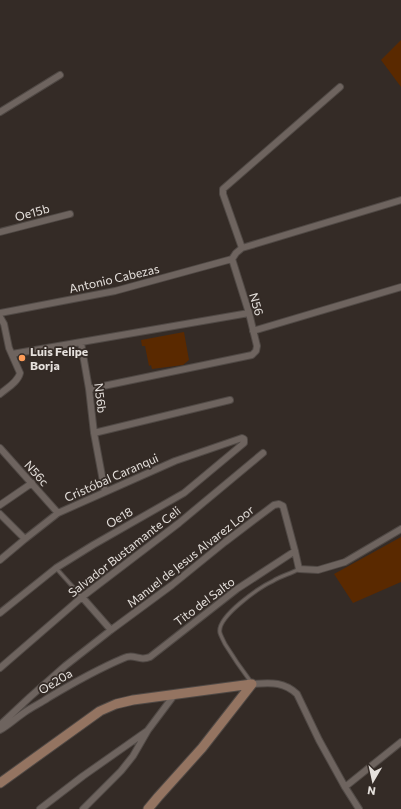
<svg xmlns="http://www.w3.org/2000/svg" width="401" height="809" viewBox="0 0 401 809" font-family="Commissioner,sans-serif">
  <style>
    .green { fill: #5a2900 }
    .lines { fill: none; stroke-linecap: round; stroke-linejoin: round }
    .lane-casing { stroke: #504945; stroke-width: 5 }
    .street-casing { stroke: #504945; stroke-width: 8 }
    .secondary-casing { stroke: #504945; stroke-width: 11 }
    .lane { stroke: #6e645f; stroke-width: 3 }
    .street { stroke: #6e645f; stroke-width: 6 }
    .secondary { stroke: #947461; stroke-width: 9 }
    .poi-dot { fill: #fe9c58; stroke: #342b26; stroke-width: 1.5 }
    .labels { text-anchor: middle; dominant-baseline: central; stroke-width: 3.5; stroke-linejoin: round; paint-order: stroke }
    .street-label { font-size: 12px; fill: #e6e1dd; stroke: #342b26 }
    .poi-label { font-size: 12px; font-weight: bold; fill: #e6e1dd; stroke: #342b26; text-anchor: start }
  </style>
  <rect width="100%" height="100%" fill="#342b26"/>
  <!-- green -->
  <path class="green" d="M401,40V87L381,60Z
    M184,332L189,360L183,365L152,369L151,365L149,366L145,346H142L141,340Z
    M401,537V582L353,603L334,574Z"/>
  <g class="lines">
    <defs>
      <path id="lane" d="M56,568L82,597
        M251,682C242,670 233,657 225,644C223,640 221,636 220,633C216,617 260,587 273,581C281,576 290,574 299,569"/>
      <path id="street" d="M0,112L60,75
        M0,232L70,214
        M242,248L223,194V189L340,87
        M232,259L236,253L242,248L401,200
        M0,313L115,291L232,259
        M0,317L4,324L9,348L20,373C18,382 7,388 0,394
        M253,331L401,287
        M81,343L89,389L94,433L105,492
        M12,354L249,313
        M89,389L252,355L256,351L257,346L249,313L232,259
        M94,433L230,400
        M0,448L58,513
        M0,505L32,483
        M0,514L25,539
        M0,560L25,539L58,513L175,461L242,438L244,439V443L184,493L93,545L56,568L0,613
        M82,597L111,630
        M0,668L82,597L179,523L263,453
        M252,684C270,683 283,681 297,694L319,740L345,787L359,809
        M0,725L30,697L65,666L111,630L172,585L225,542L274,505L279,504L283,506L295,551L299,569L318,570L345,562L401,529
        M0,730C9,725 16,718 25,712C32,707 41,703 48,698C73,683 98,669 124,658C135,653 138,662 150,657L237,589L295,551
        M345,787L401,742
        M40,809L83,776L147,731
        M83,809L121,771L133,756L148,730L175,694"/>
      <path id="secondary" d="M0,783L100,711L116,704L133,700L252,684
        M148,809L158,797L202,748L252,684"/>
    </defs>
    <!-- lane casing -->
    <use href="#lane" class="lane-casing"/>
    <!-- street casing -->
    <use href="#street" class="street-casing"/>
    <!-- secondary casing -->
    <use href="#secondary" class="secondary-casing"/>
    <!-- lane -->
    <use href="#lane" class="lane"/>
    <!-- street -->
    <use href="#street" class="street"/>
    <!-- secondary -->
    <use href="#secondary" class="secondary"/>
  </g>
  <!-- markers -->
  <circle class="poi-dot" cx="22" cy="358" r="4"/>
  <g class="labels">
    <!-- street labels -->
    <g class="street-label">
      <text transform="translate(32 212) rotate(-15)">Oe15b</text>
      <text transform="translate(114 278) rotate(-13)">Antonio Cabezas</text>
      <text transform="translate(257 304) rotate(74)">N56</text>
      <text transform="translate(101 398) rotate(83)">N56b</text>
      <text transform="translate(37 473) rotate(48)">N56c</text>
      <text transform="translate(111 477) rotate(-24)">Cristóbal Caranqui</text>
      <text transform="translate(119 517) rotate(-30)">Oe18</text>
      <text transform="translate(124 551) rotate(-38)">Salvador Bustamante Celi</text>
      <text transform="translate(190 556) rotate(-38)">Manuel de Jesus Alvarez Loor</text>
      <text transform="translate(204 601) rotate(-37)">Tito del Salto</text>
      <text transform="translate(55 681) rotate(-31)">Oe20a</text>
    </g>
    <!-- poi labels -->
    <g class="poi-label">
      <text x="30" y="351">Luis Felipe<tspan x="30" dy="14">Borja</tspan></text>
    </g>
  </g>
  <!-- north arrow -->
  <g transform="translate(373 781) rotate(189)" stroke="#342b26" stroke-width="3" paint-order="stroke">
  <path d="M0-3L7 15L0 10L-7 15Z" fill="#e6e1dd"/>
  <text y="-6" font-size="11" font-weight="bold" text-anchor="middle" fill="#e6e1dd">N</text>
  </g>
</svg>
